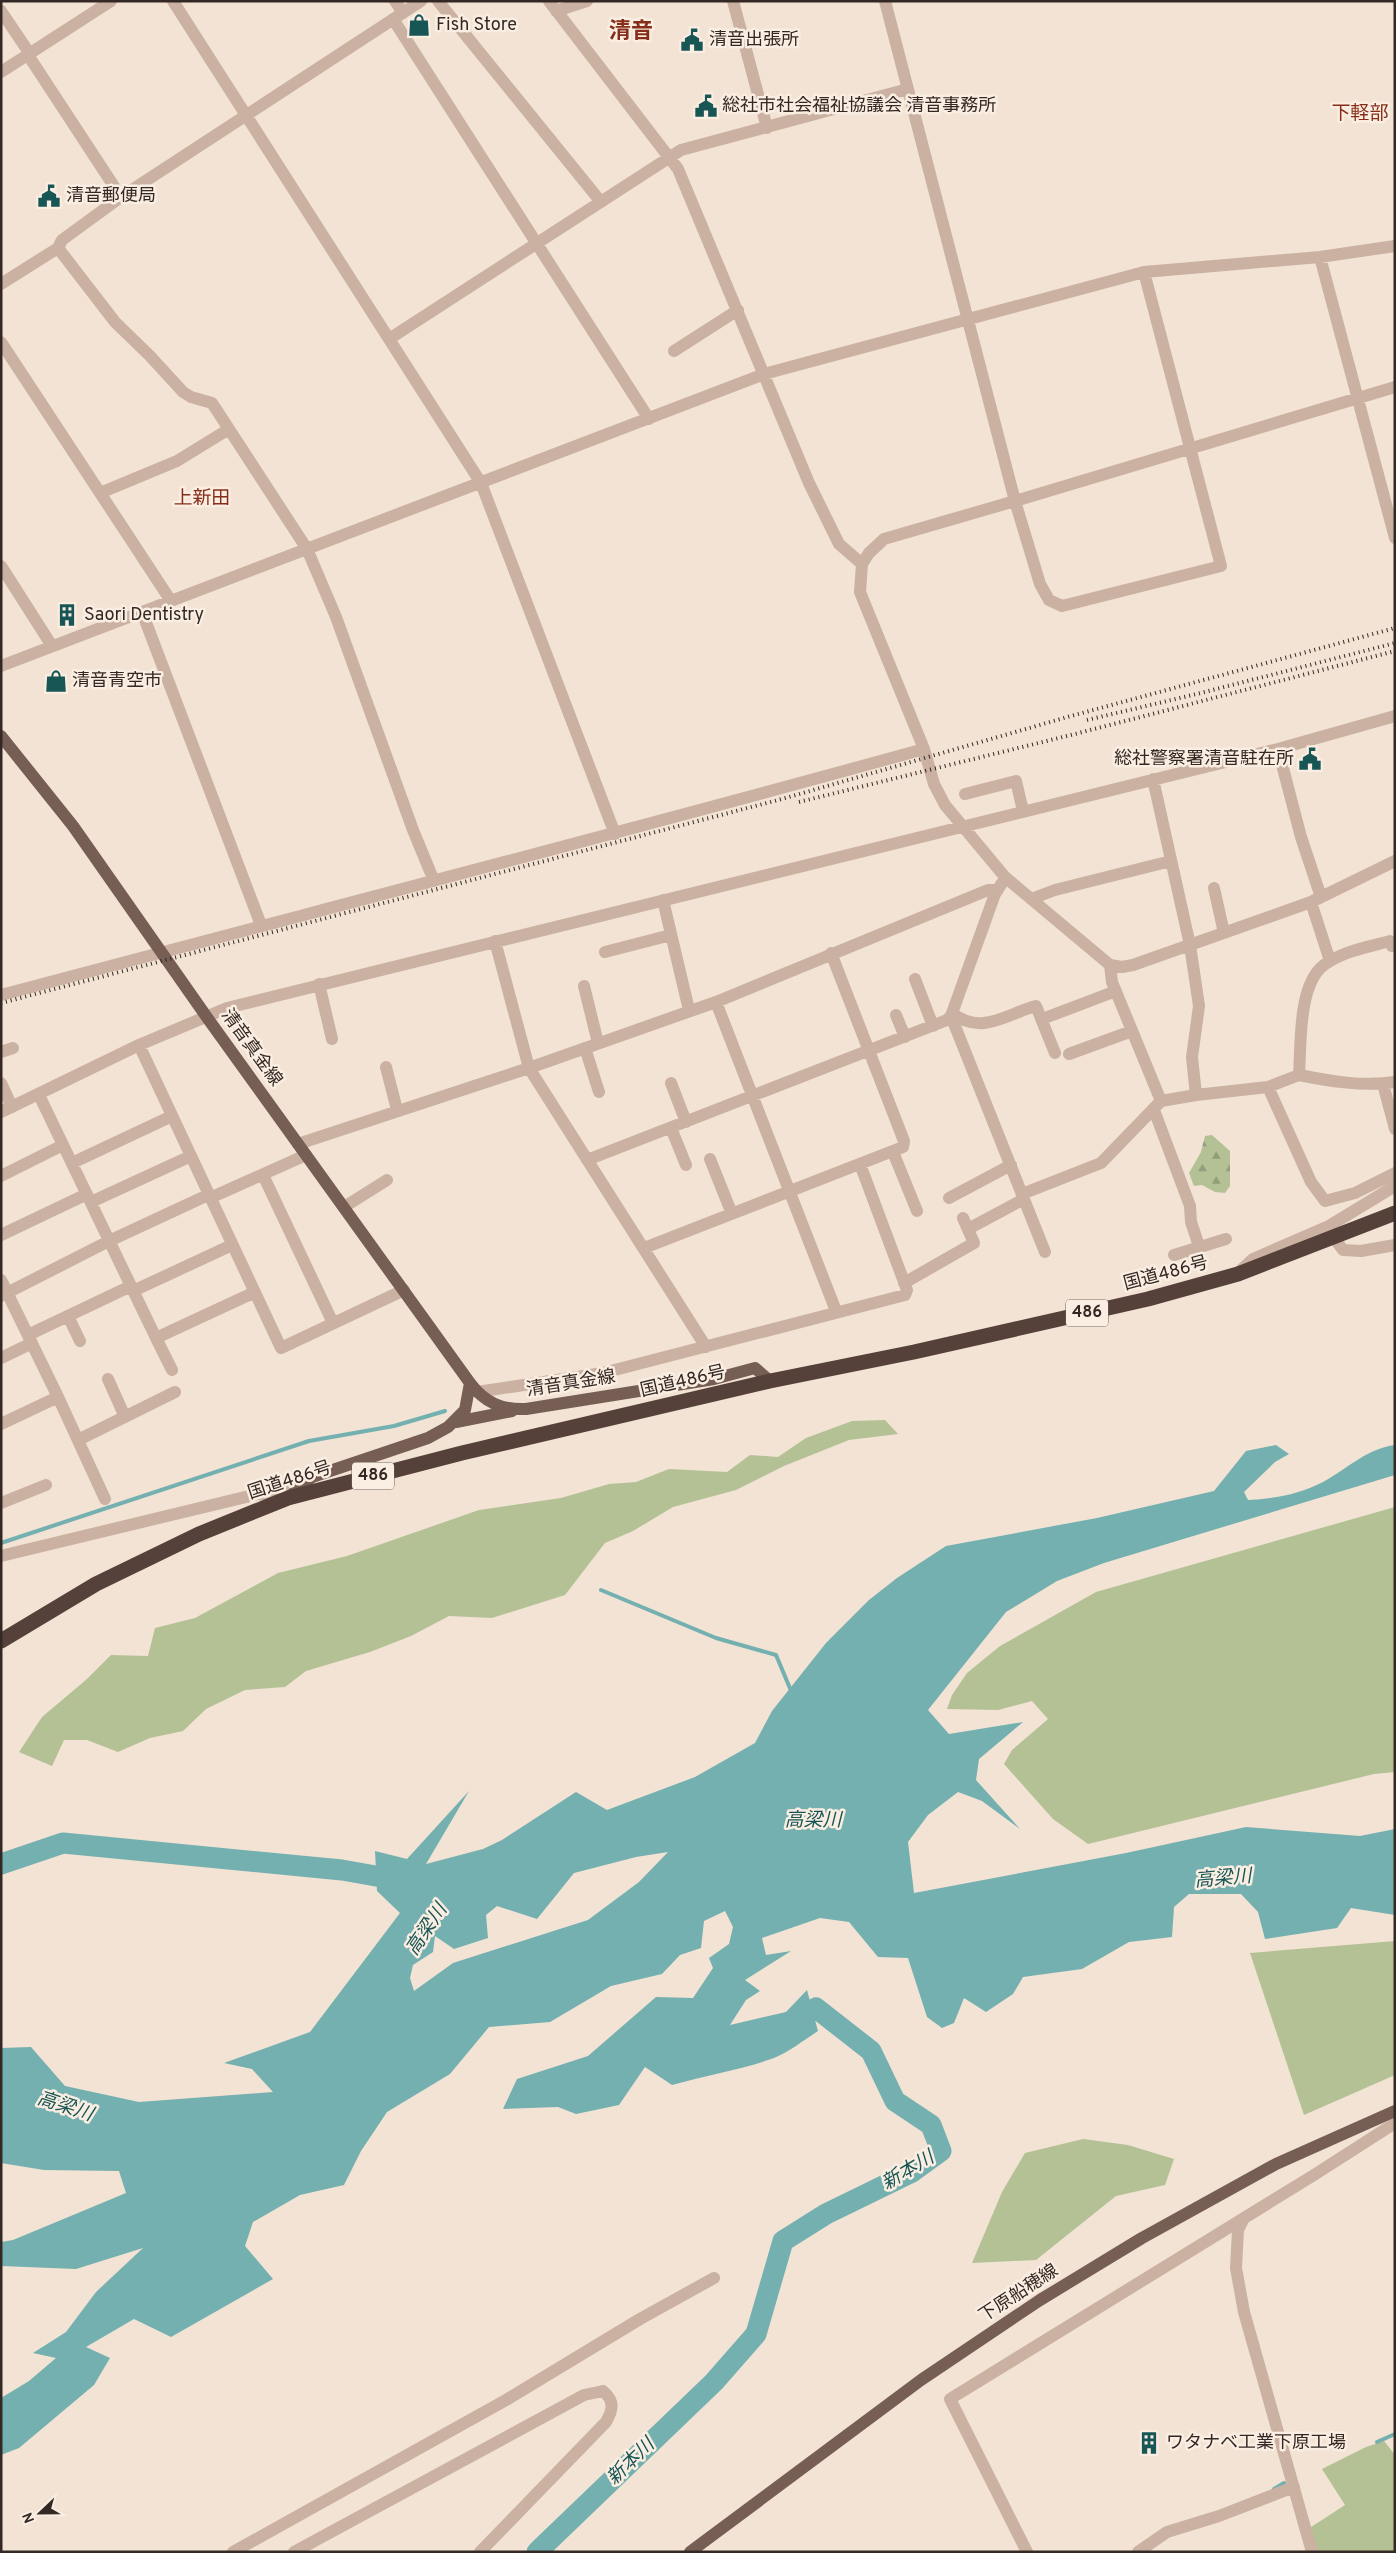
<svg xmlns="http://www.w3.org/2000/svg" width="1396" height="2553" viewBox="0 0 1396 2553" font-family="Overpass,'Noto Sans JP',sans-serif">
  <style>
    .grass { fill: #b4c195 }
    .forest { fill: url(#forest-firs) }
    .water { fill: #73b0af; fill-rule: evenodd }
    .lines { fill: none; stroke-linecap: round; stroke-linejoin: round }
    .stream { stroke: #73b0af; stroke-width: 4 }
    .river { stroke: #73b0af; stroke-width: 21 }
    .minor { stroke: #cab1a1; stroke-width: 12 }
    .major { stroke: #765e54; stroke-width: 12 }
    .highway { stroke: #55413a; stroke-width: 15 }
    .rail { stroke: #332824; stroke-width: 4; stroke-dasharray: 1 4; stroke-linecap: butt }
    .labels { text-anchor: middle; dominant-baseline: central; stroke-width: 5; stroke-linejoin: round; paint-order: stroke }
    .shield { fill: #faede1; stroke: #6f635d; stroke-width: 1 }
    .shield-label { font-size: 16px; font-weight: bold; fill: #332824 }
    .poi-label { font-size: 18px; fill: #332824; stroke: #faede1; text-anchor: start }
    .street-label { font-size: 18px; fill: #332824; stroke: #faede1 }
    .neighbourhood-label { font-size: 19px; fill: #862e19; stroke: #faede1 }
    .water-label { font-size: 19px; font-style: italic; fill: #185656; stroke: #faede1 }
    .district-label { font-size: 22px; font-weight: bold; fill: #862e19; stroke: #faede1 }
  </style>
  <defs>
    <pattern id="forest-firs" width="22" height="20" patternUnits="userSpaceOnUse" patternTransform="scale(1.25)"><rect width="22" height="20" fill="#b4c195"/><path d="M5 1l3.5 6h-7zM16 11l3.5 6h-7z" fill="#939d79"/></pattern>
  </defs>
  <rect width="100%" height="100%" fill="#f2e3d5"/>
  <!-- grass -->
  <path class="grass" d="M885,1420L898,1434L849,1440L784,1466L736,1490L673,1507L633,1531L605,1543L565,1595L492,1618L449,1616L411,1636L370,1652L306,1671L285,1687L245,1690L206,1709L183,1731L150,1738L118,1752L87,1740H64L52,1766L19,1752L42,1717L87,1679L111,1655L148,1656L155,1628L195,1618L278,1573L347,1556L479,1510L561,1498L609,1484L636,1482L669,1469L727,1472L750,1455L778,1457L806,1438L852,1421Z
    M1395,1507V1772L1374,1774L1088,1844L1053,1819L1004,1764L1012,1750L1048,1719L1032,1701L998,1710L947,1709L952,1695L967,1673L1000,1646L1096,1592Z
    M1395,1941V2075L1304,2115L1250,1953Z
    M1083,2139L1128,2145L1174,2159L1165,2185L1116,2196L1036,2260L972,2263L1002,2192L1025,2153Z
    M1384,2441L1395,2455V2552H1315L1308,2529L1345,2505L1322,2469L1366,2447Z"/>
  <!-- forest -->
  <path class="forest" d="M1212,1135L1230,1151V1186L1225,1193L1215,1192L1202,1185L1194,1186L1189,1173L1201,1152L1205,1136Z"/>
  <!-- water -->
  <path class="water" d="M1276,1445L1289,1454L1275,1462L1244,1492L1248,1500C1274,1499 1300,1494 1323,1482C1347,1469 1368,1448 1395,1445V1475L1104,1563L1057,1581L1006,1612L928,1710L949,1734L1023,1722L979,1759L976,1780L1020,1829L982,1801L958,1792L928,1815L908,1842L914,1893L1126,1853L1246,1827L1360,1836L1395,1829V1915L1351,1908L1337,1928L1265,1939L1258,1912L1241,1894H1189L1174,1907L1172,1937L1129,1942L1082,1969L1023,1977L1013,1994L986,2012L964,1998L954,2023L942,2028L927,2017L908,1958L878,1957L849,1922L820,1918L762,1938L766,1955L791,1951L745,1980L760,1991L746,2000L730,2025L786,2012L807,1990L818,2031C804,2040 789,2052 774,2058C741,2070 706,2075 672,2085L645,2067L619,2105L576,2114L558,2107L503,2109L517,2079L588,2056L656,1997L693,1998L713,1968L709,1958L729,1944L733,1927L725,1911L704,1921L701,1948L680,1955L662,1974L611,1986L550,2022L489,2027L450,2074L387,2112L361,2151L344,2185L300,2195L253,2222L245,2246L273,2279L171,2337L134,2319L86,2347L110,2358L94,2385L19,2448L1,2455V2398L29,2381L56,2358L33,2353L66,2332L96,2292L143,2248L76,2269L1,2266V2242L13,2240L126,2193L119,2171L44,2170L1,2163V2048L31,2047L65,2086L139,2102L273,2092L252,2069L224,2063L310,2032L400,1913L377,1891L375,1851L407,1859L469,1791L426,1864L483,1849L502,1840L576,1792L607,1810L695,1777L755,1743L772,1711L826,1643L869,1600L897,1578L946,1546L1097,1518L1214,1491L1246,1451ZM668,1852L639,1882L588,1920L453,1963L414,1991L410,1978L413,1965L433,1952L435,1936L454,1949L488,1938L486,1915L497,1906L537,1919L574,1873L636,1857Z"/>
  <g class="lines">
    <!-- stream -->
    <path class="stream" d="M1,1543L309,1441L394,1426L445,1411
      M601,1590L716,1638L776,1655L792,1693
      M1377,2442L1395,2434
      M1274,2489L1284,2483
      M539,2550V2552"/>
    <!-- river -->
    <path class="river" d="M1,1864L63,1843L342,1870L404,1881
      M537,2552L714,2382L756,2334L783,2241L826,2214L912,2172L941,2151L931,2125L895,2101L871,2051L816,2008L786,2024"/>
    <!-- minor -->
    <path class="minor" d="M173,1L481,483L615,834
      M395,1L403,13
      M438,1L601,202
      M549,1L678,169L809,483L839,544L862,564
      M733,1L767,128
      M885,1L1015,501L884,539L869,553L862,564L860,592L924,749L934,784L945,805L1005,877L1110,965L1122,967L1133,965L1311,902L1395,861
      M1,11L30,54
      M556,11L587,1
      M393,19L649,419
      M28,55L121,197
      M1,72L111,1
      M58,248L115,322L150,356L183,392L191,397L212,403L307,549L336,617L413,830L434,881
      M1320,257L1395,538
      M1144,272L1221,566L1062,606L1049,600L1040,584L1015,501L1395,387
      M1,284L58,248L62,240L121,197L421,1
      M389,339L681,150L908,89
      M1,342L171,601
      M674,351L738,310
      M100,493L177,461L229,429
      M1,566L52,646
      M142,612L261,925
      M1,666L764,374L1144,272L1320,257L1395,246
      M1278,749L1301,837L1321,897
      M1153,779L1190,945L1199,1006L1192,1057L1196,1095
      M965,794L1016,781L1023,811
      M1214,888L1224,933
      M1031,899L1055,890L1171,861
      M663,900L689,1010
      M1311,902L1330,961
      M495,941L529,1068L706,1347
      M605,952L671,935
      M1110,965L1112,982L1161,1101L1196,1095L1268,1087L1311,1182L1325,1201L1355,1193L1395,1173
      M915,979L933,1026
      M319,984L332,1039
      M584,986L598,1043
      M1,995C309,913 617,834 924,749
      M716,1002L836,1311
      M952,1013C982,1036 1006,1014 1036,1006L1055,1053
      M896,1015L905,1037
      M951,1016L1045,1252
      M1042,1019L1116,991
      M139,1045L281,1348L404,1290
      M585,1048L599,1092
      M1,1052L13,1048
      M1069,1054L1132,1031
      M386,1067L397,1110
      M1299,1075C1329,1081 1364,1087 1395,1082
      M1,1083L12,1107
      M671,1083L686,1122
      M1383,1084L1395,1129
      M1268,1087L1299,1075C1301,1045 1298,984 1324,965C1343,951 1368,947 1390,941L1392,946H1395
      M39,1095L156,1338L255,1292
      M1154,1110L1190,1206L1191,1222L1199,1246
      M1,1112L139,1045L227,1008L1278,749L1395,716
      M671,1128L686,1165
      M298,1144L529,1068L716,1002L988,890H998
      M893,1152L917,1211
      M710,1159L732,1214
      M587,1160L947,1020L951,1016L995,894L1002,883
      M72,1163L172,1116
      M263,1175L333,1323
      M1,1176L63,1145
      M1022,1194L1101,1163L1161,1101
      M210,1198L306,1155
      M949,1198L1011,1165
      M91,1202L191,1156
      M344,1207L387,1180
      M968,1229L1024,1199
      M1,1235L87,1194
      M1334,1238L1343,1250L1361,1251L1395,1245
      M644,1248L903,1147L904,1141L831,953
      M1174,1255L1226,1239
      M1239,1272L1253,1259L1329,1226L1395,1186
      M1,1280L58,1397L1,1424
      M904,1283L974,1243L963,1218
      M133,1291L232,1245
      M1,1296L109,1241L208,1195
      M68,1316L80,1341
      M28,1335L131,1286
      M156,1338L172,1370
      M1,1358L32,1343
      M108,1379L125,1417
      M477,1392L603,1373L905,1295L907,1290L860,1164
      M58,1397L105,1499
      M78,1440L175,1392
      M263,1493L312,1477
      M1,1503L46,1485
      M1,1556L258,1494L288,1498
      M1244,2218L1238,2230L1236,2268L1244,2312L1312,2552
      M233,2552L506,2400L640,2319L714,2278
      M294,2552L584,2395L603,2391C615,2401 613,2410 606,2422L480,2552
      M1027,2552L950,2399L1314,2175L1395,2123
      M1138,2552L1167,2532L1219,2516L1294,2487"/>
    <!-- major -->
    <path class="major" d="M1,736L73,826L206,1016L470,1383C485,1403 502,1410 526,1409L714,1379L755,1368L770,1381
      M456,1422L512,1411
      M288,1498L312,1477L428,1438L448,1427L465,1410L470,1383
      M690,2552L921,2380L1040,2300L1142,2238L1276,2164L1395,2111"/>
    <!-- highway -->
    <path class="highway" d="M1,1641L96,1584L199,1534L288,1498L462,1453L770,1381L914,1352L1148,1299L1238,1274L1395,1213"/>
    <!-- rail -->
    <path class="rail" d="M1087,720L1201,693L1395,643
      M799,802L1075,734L1395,651
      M1,1003L782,799L1071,716L1395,628"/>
  </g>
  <!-- icons -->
  <defs>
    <symbol id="shop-bare" viewBox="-9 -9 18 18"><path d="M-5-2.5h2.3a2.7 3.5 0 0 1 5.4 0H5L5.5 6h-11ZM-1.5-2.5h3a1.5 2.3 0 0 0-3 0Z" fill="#185656" stroke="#faede1" stroke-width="2.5" paint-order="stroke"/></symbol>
    <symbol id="civic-bare" viewBox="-9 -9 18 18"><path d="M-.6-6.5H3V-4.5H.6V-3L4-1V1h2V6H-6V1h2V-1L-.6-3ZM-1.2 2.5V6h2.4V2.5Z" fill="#185656" stroke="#faede1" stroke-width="2.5" paint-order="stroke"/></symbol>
    <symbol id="building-bare" viewBox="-9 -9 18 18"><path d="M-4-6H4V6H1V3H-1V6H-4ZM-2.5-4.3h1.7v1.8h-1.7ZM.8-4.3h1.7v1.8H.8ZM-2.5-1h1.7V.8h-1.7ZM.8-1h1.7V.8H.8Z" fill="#185656" stroke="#faede1" stroke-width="2.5" paint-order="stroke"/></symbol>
  </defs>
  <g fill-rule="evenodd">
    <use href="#shop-bare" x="403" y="9" width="32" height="32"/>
    <use href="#civic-bare" x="676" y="24" width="32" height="32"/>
    <use href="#civic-bare" x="690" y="90" width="32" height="32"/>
    <use href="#civic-bare" x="33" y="180" width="32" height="32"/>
    <use href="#building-bare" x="51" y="599" width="32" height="32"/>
    <use href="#shop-bare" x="40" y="665" width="32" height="32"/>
    <use href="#civic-bare" x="1294" y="743" width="32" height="32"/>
    <use href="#building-bare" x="1133" y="2427" width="32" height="32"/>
  </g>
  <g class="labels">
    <!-- shield labels -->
    <g class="shield">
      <rect x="1066" y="1299.5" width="42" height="27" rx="4"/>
      <rect x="352" y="1462.5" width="42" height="27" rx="4"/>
    </g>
    <g class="shield-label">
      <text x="1087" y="1313">486</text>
      <text x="373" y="1476">486</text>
    </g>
    <!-- poi labels -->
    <g class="poi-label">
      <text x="436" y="25">Fish Store</text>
      <text x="709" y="40">清音出張所</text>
      <text x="722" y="106">総社市社会福祉協議会 清音事務所</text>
      <text x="66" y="196">清音郵便局</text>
      <text x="84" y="615">Saori Dentistry</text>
      <text x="72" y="681">清音青空市</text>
      <text x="1294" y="759" text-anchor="end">総社警察署清音駐在所</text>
      <text x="1166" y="2443">ワタナベ工業下原工場</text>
    </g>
    <!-- street labels -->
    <g class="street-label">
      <text transform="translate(251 1048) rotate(54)">清音真金線</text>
      <text transform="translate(1166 1274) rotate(-15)">国道486号</text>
      <text transform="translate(683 1382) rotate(-13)">国道486号</text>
      <text transform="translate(571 1384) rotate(-9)">清音真金線</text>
      <text transform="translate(290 1481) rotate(-18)">国道486号</text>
      <text transform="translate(1019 2294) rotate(-33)">下原船穂線</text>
    </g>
    <!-- neighbourhood labels -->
    <g class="neighbourhood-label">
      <text x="1360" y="114">下軽部</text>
      <text x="202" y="499">上新田</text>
    </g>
    <!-- water labels -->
    <g class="water-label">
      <text x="813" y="1821">高梁川</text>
      <text transform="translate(1223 1879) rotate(-5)">高梁川</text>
      <text transform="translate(427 1930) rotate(-56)">高梁川</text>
      <text transform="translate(65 2107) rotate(18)">高梁川</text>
      <text transform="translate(908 2171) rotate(-31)">新本川</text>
      <text transform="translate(631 2462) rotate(-44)">新本川</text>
    </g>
    <!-- district labels -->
    <g class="district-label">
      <text x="631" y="32">清音</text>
    </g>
  </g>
  <!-- border -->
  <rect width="1396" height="2553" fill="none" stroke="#332824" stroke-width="5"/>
  <!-- north arrow -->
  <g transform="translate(40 2513) rotate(248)" stroke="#faede1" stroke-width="4" paint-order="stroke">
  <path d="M0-4L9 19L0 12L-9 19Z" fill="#332824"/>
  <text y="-8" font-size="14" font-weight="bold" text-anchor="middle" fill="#332824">N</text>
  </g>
</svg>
